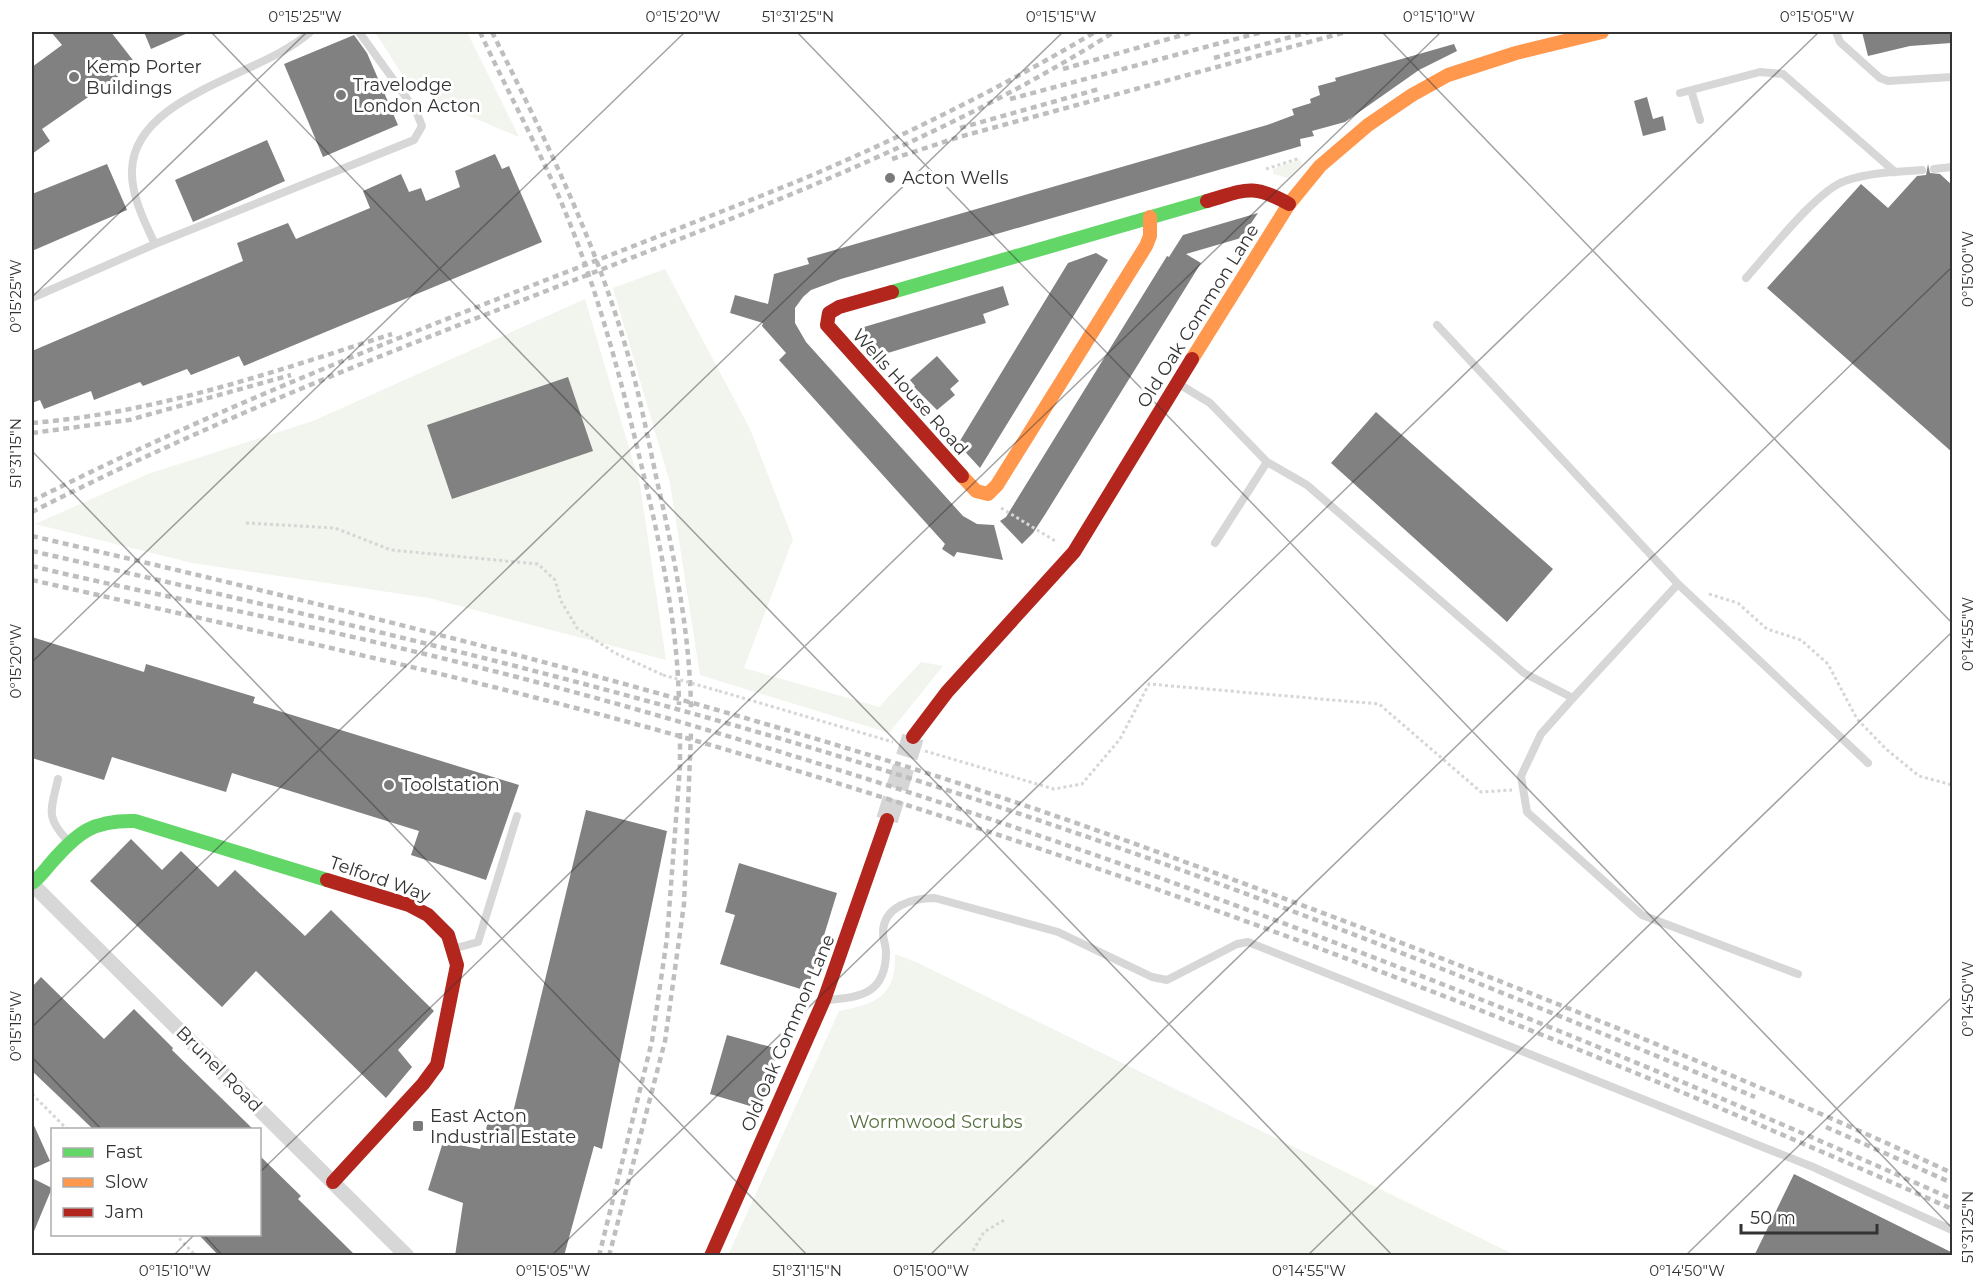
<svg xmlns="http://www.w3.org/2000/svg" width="1984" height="1287" viewBox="0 0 1984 1287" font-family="Montserrat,sans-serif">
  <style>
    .green { fill: #f1f5ed }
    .building { fill: #818181 }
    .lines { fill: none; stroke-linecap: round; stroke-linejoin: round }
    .secondary-tunnel { stroke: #d6d6d6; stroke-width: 22; stroke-dasharray: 22 11; stroke-linecap: butt }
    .path { stroke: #d6d6d6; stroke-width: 3; stroke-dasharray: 3 3; stroke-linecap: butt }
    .lane { stroke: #d7d7d7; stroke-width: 8 }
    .street { stroke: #d7d7d7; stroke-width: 15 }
    .fast { stroke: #63d668; stroke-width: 14 }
    .slow { stroke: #ff974d; stroke-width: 14 }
    .jam { stroke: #b3261e; stroke-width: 14 }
    .rail { stroke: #bebebe; stroke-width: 4.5; stroke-dasharray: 6 4.5; stroke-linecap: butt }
    .path-bridge { stroke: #d6d6d6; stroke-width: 3; stroke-dasharray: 3 3; stroke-linecap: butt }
    .ticks { fill: none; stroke: #333; stroke-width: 1.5; stroke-opacity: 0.45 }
    .poi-dot { fill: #7a7a7a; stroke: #fff; stroke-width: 2 }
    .labels { text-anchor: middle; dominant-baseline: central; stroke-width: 6; stroke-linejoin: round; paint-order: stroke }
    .poi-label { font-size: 18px; fill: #333; stroke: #fff; text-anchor: start }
    .street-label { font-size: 18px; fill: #333; stroke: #fff }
    .park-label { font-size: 18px; fill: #56703f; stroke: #fff }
    .neatline { fill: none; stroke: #333; stroke-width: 2 }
    .ticks-label { font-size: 15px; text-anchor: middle; fill: #333 }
  </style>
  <rect width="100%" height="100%" fill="#fff"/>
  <!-- green -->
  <path class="green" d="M375,32H467L519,137L441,104L403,76Z
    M1300,159L1302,164L1288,178L1273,174V169Z
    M665,269L750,429L793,539L744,668L879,707L921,662L943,666L889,733L700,675L670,483L613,288Z
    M585,299L640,485L666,660L429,598L192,563L35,524L148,474L313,421Z
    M895,954L918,963L1515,1255H728L839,1011C877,1004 896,996 895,954Z"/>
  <!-- building -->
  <path class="building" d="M51,32H111L136,64L42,129L50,141L32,154V67L62,45Z
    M144,32H190L151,49Z
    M1862,32H1950L1951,43L1910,46L1868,56Z
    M354,35L367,53L398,125L323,157L284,64Z
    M1454,44L1457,51L1419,70L1345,122L1312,131L1314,136L1300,139L1301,146L841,279L811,290L803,297L795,308V323L806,342L963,516L977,524L994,525L1003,560L957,552L954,557L942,549L945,544L779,360L786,353L762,326L763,323L730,313L735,295L768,304L774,274L809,264L807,258L1267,125L1294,115L1292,109L1311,103L1310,99L1320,95L1318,86L1336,81L1335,78Z
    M1647,97L1653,119L1663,116L1666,130L1643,136L1634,101Z
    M267,140L285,181L193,222L175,180Z
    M495,154L502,169L509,166L542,242L244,366L239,356L191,375L187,369L143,386L140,382L94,400L91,391L44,409L40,400L32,403V351L243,261L237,243L288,223L296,239L370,208L363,191L401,174L409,192L421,188L426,201L460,187L455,171Z
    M107,164L127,210L32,251V194Z
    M1928,164L1930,173L1940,174L1953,186V453L1767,288L1861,184L1888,208L1917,176L1926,175Z
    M1258,213L1241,238L1186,254L1201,263L1046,513L1033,533L1022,544L1000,521L1006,517L1167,256L1169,257L1183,235Z
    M1096,253L1108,260L980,468L958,444L1068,263Z
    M1003,286L1009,305L983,314L986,323L878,356L875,346L870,348L864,327Z
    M937,356L959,381L950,389L955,395L937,410L914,387L915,386L910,380Z
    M568,377L593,451L452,499L427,425Z
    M1376,412L1553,569L1507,622L1331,463Z
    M32,637L144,672L146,664L255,697L253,703L519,785L486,880L411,855L419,831L232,773L226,792L112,757L104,780L32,758Z
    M586,810L667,831L602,1149L594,1146L564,1256H455L463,1203L428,1190L443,1142L480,1149L488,1122L510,1125Z
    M131,839L162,870L181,851L218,887L235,870L305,936L331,910L434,1011L398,1050L412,1067L386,1098L256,971L222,1007L90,881Z
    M739,863L837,893L807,991L720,964L735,915L725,912Z
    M41,977L104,1039L134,1009L173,1048L172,1050L254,1130H94L32,1071V987Z
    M727,1035L778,1049L760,1109L710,1094Z
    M32,1121L50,1161L32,1169Z
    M260,1156L301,1196L298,1199L356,1256H219L198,1234H260Z
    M1794,1174L1953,1253V1256H1754Z
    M32,1178L52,1188L32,1236Z"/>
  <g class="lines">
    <!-- secondary-tunnel -->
    <path class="secondary-tunnel" d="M887,820L913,737"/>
    <!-- path -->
    <path class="path" d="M1266,169L1300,158
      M1001,508L1057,542
      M246,523L335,528L391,550L538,564L555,580L561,601L577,628L615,653L663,675
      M1709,594L1738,603L1767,629L1801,640L1828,664L1857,719L1886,749L1919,776L1952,785
      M719,691L893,742
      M925,751L1054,789L1082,784L1120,739L1149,684L1379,704L1481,792L1512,790
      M32,1094L68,1130
      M175,1234L196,1256
      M970,1256L984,1232L1006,1219"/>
    <!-- lane -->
    <path class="lane" d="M1836,32L1840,42L1880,78L1888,81L1952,77
      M1691,90L1700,120
      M1680,93L1760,72L1783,74L1895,172
      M1934,169L1952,167
      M155,244C144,221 131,195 132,170C134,95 264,75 310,32
      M1746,278C1767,255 1817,190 1845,181C1870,172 1896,172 1922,170
      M32,298L155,244L414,140L422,126L416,111L359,32
      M1437,325L1678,584L1868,763
      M1179,384L1210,403L1267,462L1215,543
      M1267,462L1307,485L1524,673L1573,698L1541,734L1521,776L1527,812L1642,915L1798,974
      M1573,698L1678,584
      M58,779C51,810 45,817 68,841
      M456,948L478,942L517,816
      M826,1000C861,998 886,993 886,952C886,946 883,939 883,933C883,906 913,898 935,898L1058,932L1152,977L1167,980L1237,944L1248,942L1813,1167L1952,1230"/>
    <!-- street -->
    <path class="street" d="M32,884L407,1256"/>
    <!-- fast -->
    <path class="fast" d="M892,292L1207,201
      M32,883C40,877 45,870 51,863C78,832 93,820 135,821L327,880"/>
    <!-- slow -->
    <path class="slow" d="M1192,359L1289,204L1320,166L1368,125L1412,95L1448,75L1516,53L1602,32
      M962,476L976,491L988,494L997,485L1146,246L1150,236V217"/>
    <!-- jam -->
    <path class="jam" d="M1207,201C1245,190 1252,183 1289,204
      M892,292L839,307L829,313L827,325L962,476
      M913,737L947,692L1074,552L1192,359
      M327,880L409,905L428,915L448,935L457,965L437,1065L423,1084L333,1182
      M711,1256L824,1000L887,820"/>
    <!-- rail -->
    <path class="rail" d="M480,32C503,82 530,132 553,183C594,275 620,374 643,472C661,548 678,627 679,705
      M492,32C545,138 598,246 630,362C642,405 650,450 660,494C676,565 690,637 691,709
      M1214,58L1309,32
      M1063,69L1193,32
      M1010,99L1262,32
      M960,128L1099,89
      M892,159L959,137L1346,32
      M32,423C155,413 274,372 392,334
      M32,433L129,420L291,375
      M32,501C279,376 546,283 803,179C904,136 1001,88 1095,32
      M32,512C221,415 421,340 618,263C789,197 959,130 1114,32
      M32,536C316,602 600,672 879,758C1041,808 1201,867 1360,927C1559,1003 1758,1083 1952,1173
      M32,551C316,616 599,681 877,768C1176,860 1467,976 1755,1097
      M32,566C121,588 211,604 300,625C439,656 578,691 714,732C1138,857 1549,1019 1952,1199
      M32,580C260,632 489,681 714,746C1138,870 1549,1029 1952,1209
      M1826,1127L1952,1183
      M599,1256L652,1041L667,938L680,766V729
      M609,1256L665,1041L684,904L691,733"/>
    <!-- path-bridge -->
    <path class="path-bridge" d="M663,675L719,691"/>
  </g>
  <!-- ticks -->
  <path class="ticks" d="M211,32L1393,1256M797,32L1952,1228M1382,32L1952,623M32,297L307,32M32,451L808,1256M32,662L685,32M32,1027L1063,32M32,1057L102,1130M260,1172L1441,32M203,1234L223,1256M173,1256L195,1234M551,1256L1819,32M929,1256L1952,267M1307,1256L1952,632M1685,1256L1952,997"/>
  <!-- markers -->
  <g class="poi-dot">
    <circle cx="74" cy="77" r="6"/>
    <circle cx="341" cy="95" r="6"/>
    <circle cx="890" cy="178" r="6"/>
    <circle cx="389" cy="785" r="6"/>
    <rect x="412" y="1120" width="12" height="12" rx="3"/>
  </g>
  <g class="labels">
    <!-- poi labels -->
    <g class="poi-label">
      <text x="86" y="67">Kemp Porter<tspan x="86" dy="21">Buildings</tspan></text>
      <text x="353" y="85">Travelodge<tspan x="353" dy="21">London Acton</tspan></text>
      <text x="902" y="178">Acton Wells</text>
      <text x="401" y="785">Toolstation</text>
      <text x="430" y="1116">East Acton<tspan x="430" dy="21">Industrial Estate</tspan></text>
    </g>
    <!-- street labels -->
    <g class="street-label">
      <text transform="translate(1198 316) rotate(-58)">Old Oak Common Lane</text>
      <text transform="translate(910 392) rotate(48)">Wells House Road</text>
      <text transform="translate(380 879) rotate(19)">Telford Way</text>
      <text transform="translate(788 1033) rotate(-67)">Old Oak Common Lane</text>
      <text transform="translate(219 1069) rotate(45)">Brunel Road</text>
    </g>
    <!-- park labels -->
    <g class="park-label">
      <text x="936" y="1122">Wormwood Scrubs</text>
    </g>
  </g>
  <!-- border -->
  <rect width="1984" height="1287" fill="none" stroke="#ffffff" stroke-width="66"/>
  <!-- legend -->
  <rect x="51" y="1128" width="210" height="108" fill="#ffffff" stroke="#adadad" stroke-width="1.5"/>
  <rect x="63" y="1148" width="30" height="9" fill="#63d668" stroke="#adadad" stroke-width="1.5"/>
  <text x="105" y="1158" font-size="18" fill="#333333">Fast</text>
  <rect x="63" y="1178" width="30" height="9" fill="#ff974d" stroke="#adadad" stroke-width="1.5"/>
  <text x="105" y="1188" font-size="18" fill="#333333">Slow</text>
  <rect x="63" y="1208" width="30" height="9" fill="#b3261e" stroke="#adadad" stroke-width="1.5"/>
  <text x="105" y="1218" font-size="18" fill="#333333">Jam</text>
  <!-- scale -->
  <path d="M1741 1224v9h136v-9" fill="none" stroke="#333333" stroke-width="3"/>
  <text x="1750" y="1224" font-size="18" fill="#333333" stroke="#ffffff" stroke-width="4.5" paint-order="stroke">50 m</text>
  <rect x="33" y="33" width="1918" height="1221" class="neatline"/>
  <g class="ticks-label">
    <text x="305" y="22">0°15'25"W</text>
    <text x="683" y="22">0°15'20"W</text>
    <text x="798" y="22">51°31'25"N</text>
    <text x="1061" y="22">0°15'15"W</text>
    <text x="1439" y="22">0°15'10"W</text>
    <text x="1817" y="22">0°15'05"W</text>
    <text transform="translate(1968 269) rotate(-90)" y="5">0°15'00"W</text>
    <text transform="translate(16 296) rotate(-90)" y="5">0°15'25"W</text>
    <text transform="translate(16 453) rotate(-90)" y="5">51°31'15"N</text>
    <text transform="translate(1968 634) rotate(-90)" y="5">0°14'55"W</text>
    <text transform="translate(16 661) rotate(-90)" y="5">0°15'20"W</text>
    <text transform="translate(1968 999) rotate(-90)" y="5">0°14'50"W</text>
    <text transform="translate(16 1026) rotate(-90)" y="5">0°15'15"W</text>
    <text transform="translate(1968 1227) rotate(-90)" y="5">51°31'25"N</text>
    <text x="175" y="1276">0°15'10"W</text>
    <text x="553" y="1276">0°15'05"W</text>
    <text x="807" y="1276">51°31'15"N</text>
    <text x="931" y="1276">0°15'00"W</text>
    <text x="1309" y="1276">0°14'55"W</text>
    <text x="1687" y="1276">0°14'50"W</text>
  </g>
</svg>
